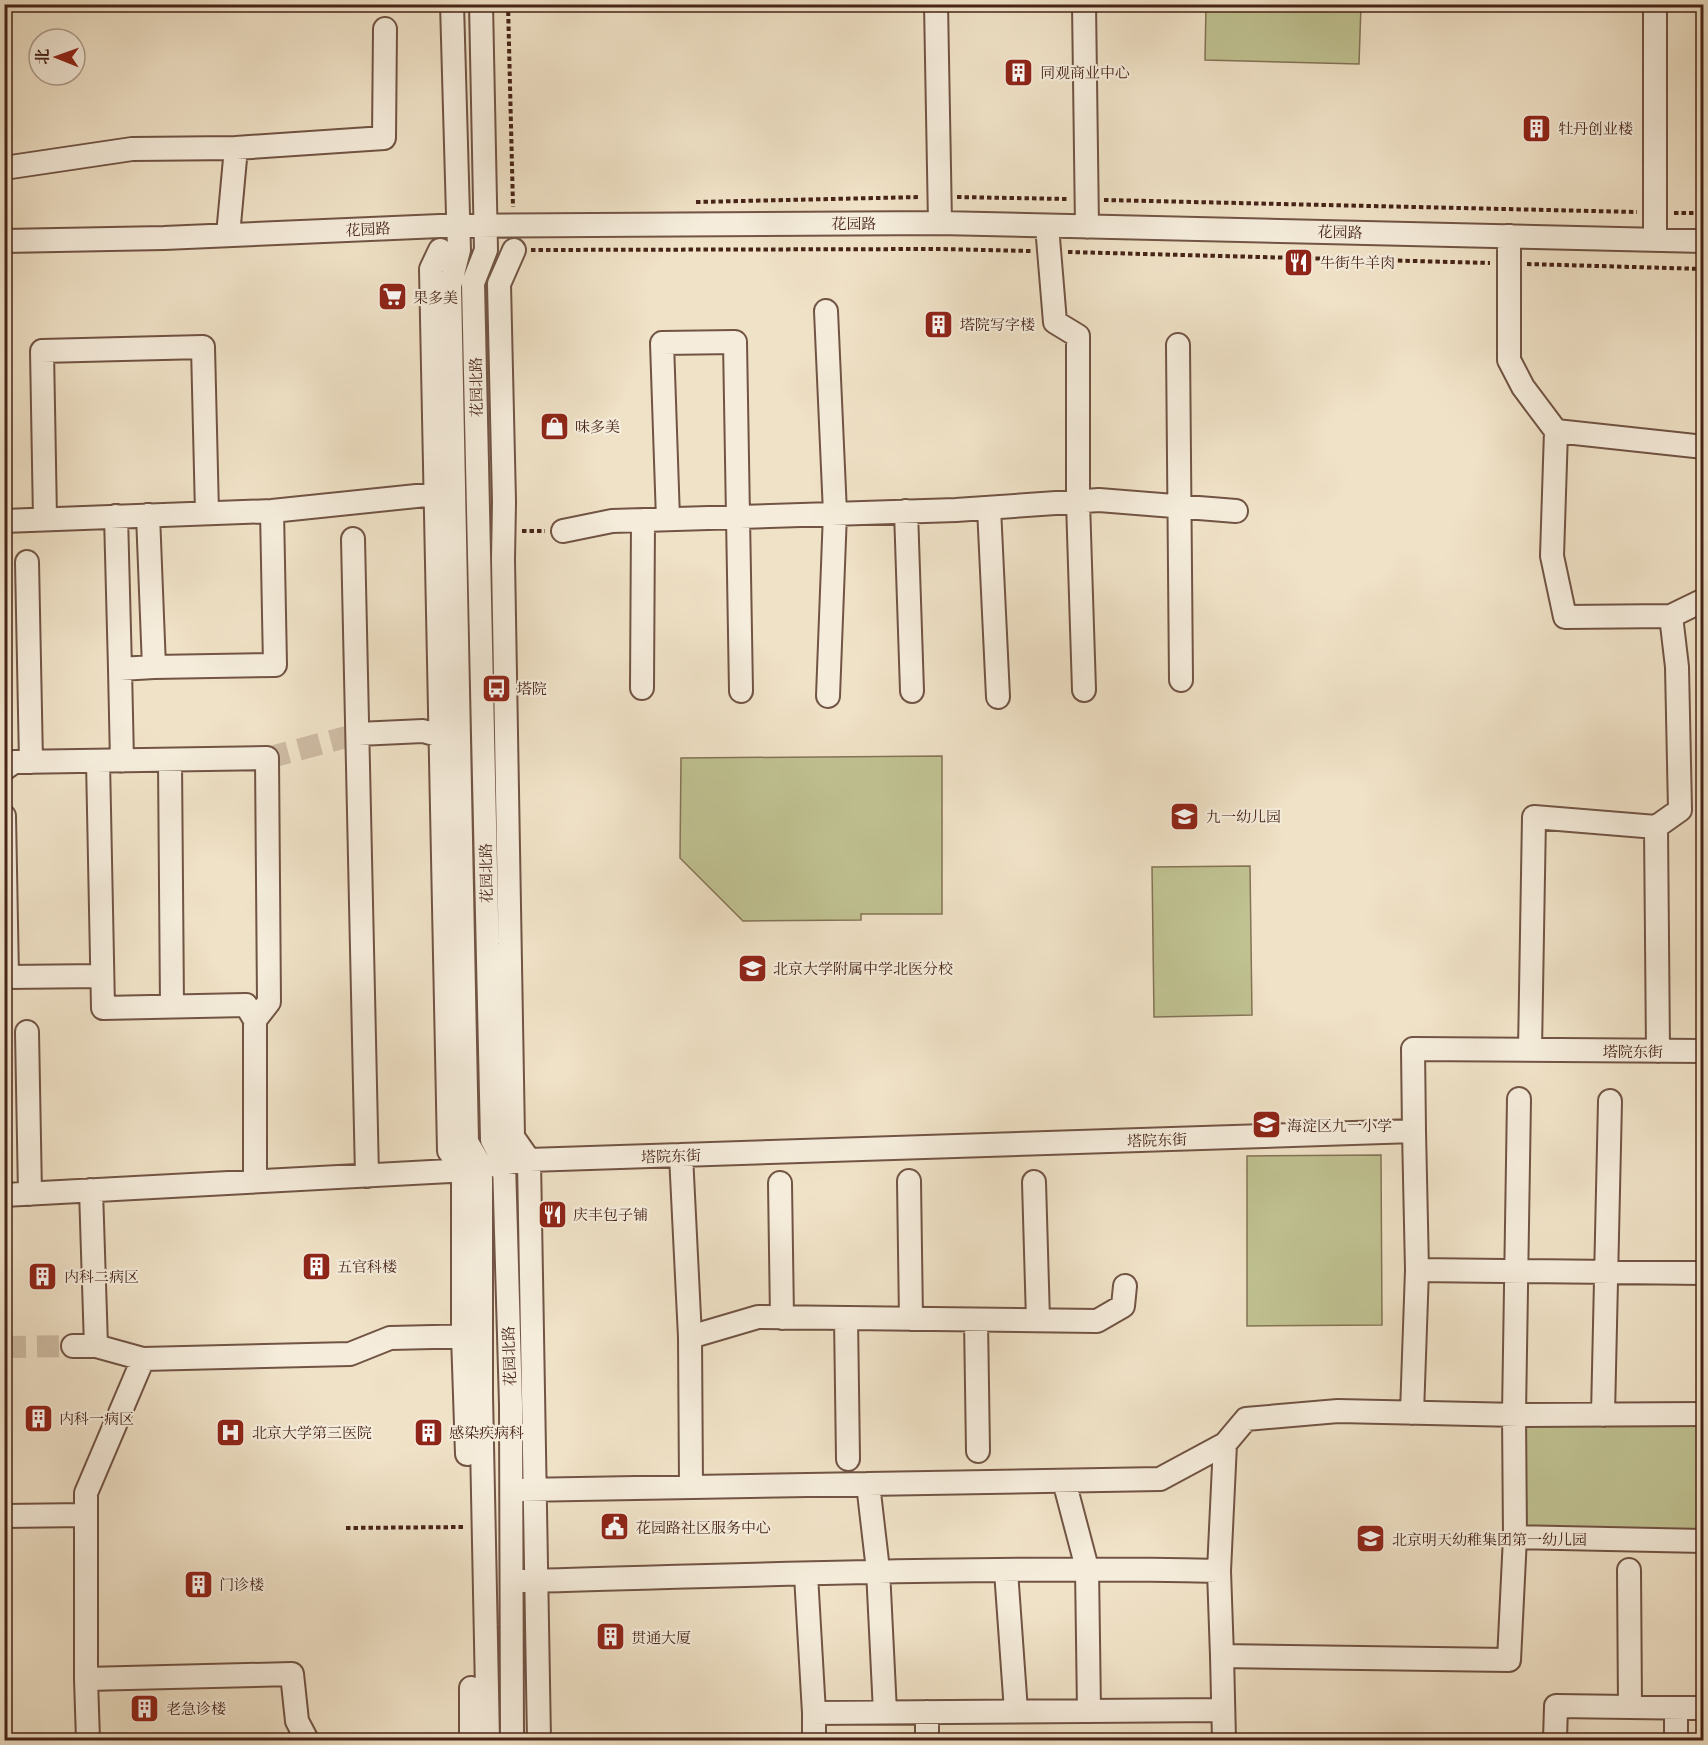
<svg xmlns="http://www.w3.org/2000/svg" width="1708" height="1745" viewBox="0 0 1708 1745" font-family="'Libre Caslon Text','Noto Serif SC',serif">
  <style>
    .green { fill: #c0c292; stroke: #847355; stroke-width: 1.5 }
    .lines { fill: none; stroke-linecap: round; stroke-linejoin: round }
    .minor-tunnel { stroke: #cebca4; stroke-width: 22; stroke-dasharray: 22 11; stroke-linecap: butt }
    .minor-casing { stroke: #715444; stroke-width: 26 }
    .path { stroke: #472418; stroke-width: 4; stroke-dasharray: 4.5 3; stroke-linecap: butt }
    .minor { stroke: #f5ecdb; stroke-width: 22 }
    .labels { text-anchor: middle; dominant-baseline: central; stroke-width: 4.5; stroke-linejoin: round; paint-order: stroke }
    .poi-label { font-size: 15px; fill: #472418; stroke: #f5ecdb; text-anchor: start }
    .street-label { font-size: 15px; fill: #472418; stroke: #f5ecdb }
  </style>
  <rect width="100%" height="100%" fill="#f0e2c7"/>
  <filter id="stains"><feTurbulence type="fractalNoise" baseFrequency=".00333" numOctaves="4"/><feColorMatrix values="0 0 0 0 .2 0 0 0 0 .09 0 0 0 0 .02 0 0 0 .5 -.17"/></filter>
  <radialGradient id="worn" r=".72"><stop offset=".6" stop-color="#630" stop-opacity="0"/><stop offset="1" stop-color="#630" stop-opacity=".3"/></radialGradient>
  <!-- green -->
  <path class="green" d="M1206,5H1361L1359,64L1205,60Z
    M942,756V914H861V920L743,921L680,858L681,758Z
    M1250,866L1252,1015L1154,1017L1152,867Z
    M1381,1155L1382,1325L1247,1326V1156Z
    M1526,1412L1703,1414V1550L1525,1549Z"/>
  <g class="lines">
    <!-- minor-tunnel -->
    <path class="minor-tunnel" d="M267,758L358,734
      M4,1347L73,1346"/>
    <defs>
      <path id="minor" d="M452,4L459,250L450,286L467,1142L481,1166V1395L488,1740
        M481,4L486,250L473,283L492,1140L504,1163L511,1404L512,1740
        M936,4L940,223
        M1084,4L1087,227
        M1655,4V240
        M236,148L384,138L385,29
        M4,168L132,149L236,148L228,235
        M1047,226L1055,322L1078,336V502L1084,690
        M1509,236V360L1523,387L1556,431L1552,556L1565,617L1671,616L1677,667L1680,810L1656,827
        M4,241L164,238L440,226L940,223L1704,241
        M440,250L431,269L449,1151L463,1169V1336L467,1454
        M514,250L499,284L504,502L503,560L513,1137L529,1160L539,1740
        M826,311L835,513L828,696
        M1178,345L1181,680
        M1556,431L1704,447
        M989,508L998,697
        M906,511L912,691
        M116,516L120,669L154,667L148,515
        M45,519L42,351L203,347L207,513
        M668,519L662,343L735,342L741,691
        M4,521L272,511L436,494L450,498
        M563,531L612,521L956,510L1099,500L1236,511
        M353,539L367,1176
        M27,562L31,762
        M1671,616L1704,600
        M154,667L275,665L272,511
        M120,669L122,761
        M642,688L643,520
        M358,734L423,731L441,736L455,735
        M98,761L103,1008L246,1005L255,1020
        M170,761L172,1006
        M4,769L14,762L267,758L269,1002L255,1020V1181
        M4,816L7,977L102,976
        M27,1032L30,1194
        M1530,1050L1534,817L1656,827L1658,1051
        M1519,1099L1514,1414L1515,1537L1704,1541
        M1414,1131L1417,1270L1704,1273
        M681,1155L690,1337L691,1486
        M909,1181L911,1319
        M1034,1182L1038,1320
        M780,1183L782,1318
        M4,1195L450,1171L529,1160L1414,1131L1413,1049L1704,1051
        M846,1318L848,1459
        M976,1320L978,1451
        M690,1337L758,1317L1097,1321L1123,1306L1125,1286
        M73,1346H96L91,1190
        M96,1346L143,1359L350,1354L390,1338L476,1336
        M1412,1413L1417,1270
        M1603,1415L1610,1101
        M1064,1481L1087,1568L1089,1711
        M868,1484L878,1570L885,1712
        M521,1490L1160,1479L1225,1444
        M86,1515V1679L292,1674L297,1721L307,1740
        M4,1516L86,1515V1493L143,1359
        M1629,1570L1630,1707
        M1006,1571L1016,1711
        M1219,1571L1222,1656L1509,1660L1515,1537
        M806,1575L814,1713L1223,1710
        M522,1581C754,1575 986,1566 1219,1571L1225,1444L1246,1419L1338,1411L1519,1415L1704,1414
        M1222,1656L1224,1740
        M86,1679L88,1740
        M927,1712V1740
        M471,1740V1688
        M814,1740V1713
        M1555,1740L1556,1706L1704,1708
        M1676,1740V1708"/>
    </defs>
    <!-- minor casing -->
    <use href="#minor" class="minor-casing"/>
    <!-- path -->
    <path class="path" d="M508,4L513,207
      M957,197L1067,199
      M1104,200L1637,212
      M696,202L920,197
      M1674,213H1704
      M531,250L941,249L1031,251
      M1068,252L1490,263
      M1527,264L1704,269
      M522,531H545
      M346,1528L465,1527"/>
    <!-- minor -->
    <use href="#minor" class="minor"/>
  </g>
  <!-- icons -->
  <defs>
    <symbol id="building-square" viewBox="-11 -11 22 22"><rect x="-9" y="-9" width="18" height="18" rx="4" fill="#8f2418" stroke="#f5ecdb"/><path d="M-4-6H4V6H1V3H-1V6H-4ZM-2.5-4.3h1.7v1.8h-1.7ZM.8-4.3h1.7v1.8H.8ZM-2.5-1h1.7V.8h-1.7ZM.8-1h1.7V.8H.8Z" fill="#fff"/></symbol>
    <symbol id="restaurant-square" viewBox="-11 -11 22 22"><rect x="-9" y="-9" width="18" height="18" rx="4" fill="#8f2418" stroke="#f5ecdb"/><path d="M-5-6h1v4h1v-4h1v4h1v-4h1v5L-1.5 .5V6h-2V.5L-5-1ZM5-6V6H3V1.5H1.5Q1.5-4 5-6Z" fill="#fff"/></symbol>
    <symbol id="supermarket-square" viewBox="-11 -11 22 22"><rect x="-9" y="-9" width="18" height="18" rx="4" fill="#8f2418" stroke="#f5ecdb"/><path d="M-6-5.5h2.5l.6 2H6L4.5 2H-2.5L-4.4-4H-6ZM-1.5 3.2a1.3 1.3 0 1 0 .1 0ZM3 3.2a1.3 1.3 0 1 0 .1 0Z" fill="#fff"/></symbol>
    <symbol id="shop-square" viewBox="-11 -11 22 22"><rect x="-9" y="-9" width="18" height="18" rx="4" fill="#8f2418" stroke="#f5ecdb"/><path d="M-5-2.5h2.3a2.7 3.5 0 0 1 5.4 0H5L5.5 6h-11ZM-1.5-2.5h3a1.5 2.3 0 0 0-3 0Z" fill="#fff"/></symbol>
    <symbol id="bus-square" viewBox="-11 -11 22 22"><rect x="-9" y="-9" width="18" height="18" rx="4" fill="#8f2418" stroke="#f5ecdb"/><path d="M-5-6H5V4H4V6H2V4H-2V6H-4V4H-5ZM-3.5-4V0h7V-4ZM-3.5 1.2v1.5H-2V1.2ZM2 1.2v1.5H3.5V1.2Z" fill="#fff"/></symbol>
    <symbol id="school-square" viewBox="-11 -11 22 22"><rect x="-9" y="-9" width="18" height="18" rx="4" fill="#8f2418" stroke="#f5ecdb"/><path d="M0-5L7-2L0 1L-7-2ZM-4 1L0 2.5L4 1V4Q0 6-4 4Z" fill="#fff"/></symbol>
    <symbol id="hospital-square" viewBox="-11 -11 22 22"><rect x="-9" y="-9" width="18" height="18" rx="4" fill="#8f2418" stroke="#f5ecdb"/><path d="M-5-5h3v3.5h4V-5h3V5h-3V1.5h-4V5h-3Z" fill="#fff"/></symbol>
    <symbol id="civic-square" viewBox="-11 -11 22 22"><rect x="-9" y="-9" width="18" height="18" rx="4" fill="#8f2418" stroke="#f5ecdb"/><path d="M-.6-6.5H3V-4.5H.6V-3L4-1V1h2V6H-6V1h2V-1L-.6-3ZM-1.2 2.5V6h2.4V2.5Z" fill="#fff"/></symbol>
  </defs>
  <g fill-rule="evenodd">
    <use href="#building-square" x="1002" y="56" width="33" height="33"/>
    <use href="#building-square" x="1520" y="112" width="33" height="33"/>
    <use href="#restaurant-square" x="1282" y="246" width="33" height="33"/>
    <use href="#supermarket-square" x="376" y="280" width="33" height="33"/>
    <use href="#building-square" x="922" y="308" width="33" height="33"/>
    <use href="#shop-square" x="538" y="410" width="33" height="33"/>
    <use href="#bus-square" x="480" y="672" width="33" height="33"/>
    <use href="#school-square" x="1168" y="800" width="33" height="33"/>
    <use href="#school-square" x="736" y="952" width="33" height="33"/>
    <use href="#school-square" x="1250" y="1108" width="33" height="33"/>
    <use href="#restaurant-square" x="536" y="1198" width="33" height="33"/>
    <use href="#building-square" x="300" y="1250" width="33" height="33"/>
    <use href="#building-square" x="26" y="1260" width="33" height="33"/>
    <use href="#building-square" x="22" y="1402" width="33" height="33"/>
    <use href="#hospital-square" x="214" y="1416" width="33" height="33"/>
    <use href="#building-square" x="412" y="1416" width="33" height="33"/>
    <use href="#civic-square" x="598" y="1510" width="33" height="33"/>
    <use href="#school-square" x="1354" y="1522" width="33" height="33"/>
    <use href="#building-square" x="182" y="1568" width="33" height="33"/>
    <use href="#building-square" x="594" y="1620" width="33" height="33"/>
    <use href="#building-square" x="128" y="1692" width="33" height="33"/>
  </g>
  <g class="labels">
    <!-- poi labels -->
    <g class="poi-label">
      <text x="1040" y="72">同观商业中心</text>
      <text x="1558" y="128">牡丹创业楼</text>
      <text x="1320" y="262">牛街牛羊肉</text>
      <text x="413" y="297">果多美</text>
      <text x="960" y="324">塔院写字楼</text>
      <text x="575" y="426">味多美</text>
      <text x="517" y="688">塔院</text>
      <text x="1206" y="816">九一幼儿园</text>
      <text x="773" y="968">北京大学附属中学北医分校</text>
      <text x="1287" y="1125">海淀区九一小学</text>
      <text x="573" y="1214">庆丰包子铺</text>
      <text x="337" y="1266">五官科楼</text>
      <text x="64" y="1276">内科二病区</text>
      <text x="59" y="1418">内科一病区</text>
      <text x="252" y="1432">北京大学第三医院</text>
      <text x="449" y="1432">感染疾病科</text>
      <text x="636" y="1527">花园路社区服务中心</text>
      <text x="1392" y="1539">北京明天幼稚集团第一幼儿园</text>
      <text x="219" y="1584">门诊楼</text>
      <text x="631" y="1637">贯通大厦</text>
      <text x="166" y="1708">老急诊楼</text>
    </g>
    <!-- street labels -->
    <g class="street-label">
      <text x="854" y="223">花园路</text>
      <text transform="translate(368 229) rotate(-3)">花园路</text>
      <text transform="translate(1340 232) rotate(1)">花园路</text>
      <text transform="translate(476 387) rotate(-91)">花园北路</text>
      <text transform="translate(486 873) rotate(-91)">花园北路</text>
      <text x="1633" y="1051">塔院东街</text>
      <text transform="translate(1157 1140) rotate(-2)">塔院东街</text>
      <text transform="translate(671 1156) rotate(-2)">塔院东街</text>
      <text transform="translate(509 1356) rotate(-92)">花园北路</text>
    </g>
  </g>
  <!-- margin -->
  <rect width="1708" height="1745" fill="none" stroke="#f0e2c7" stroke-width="24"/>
  <rect x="6" y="6" width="1696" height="1733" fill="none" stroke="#472418" stroke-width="3"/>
  <rect x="12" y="12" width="1684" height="1721" fill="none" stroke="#472418" stroke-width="1.5"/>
  <!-- north arrow -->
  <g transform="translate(57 57) rotate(271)"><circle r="28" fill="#f5ecdb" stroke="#af9c8d" stroke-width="1.5"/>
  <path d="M0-4.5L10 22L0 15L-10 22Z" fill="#8f2418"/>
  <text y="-9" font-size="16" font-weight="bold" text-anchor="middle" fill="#472418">北</text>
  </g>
  <rect width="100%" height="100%" filter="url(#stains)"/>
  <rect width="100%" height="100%" fill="url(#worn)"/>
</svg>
